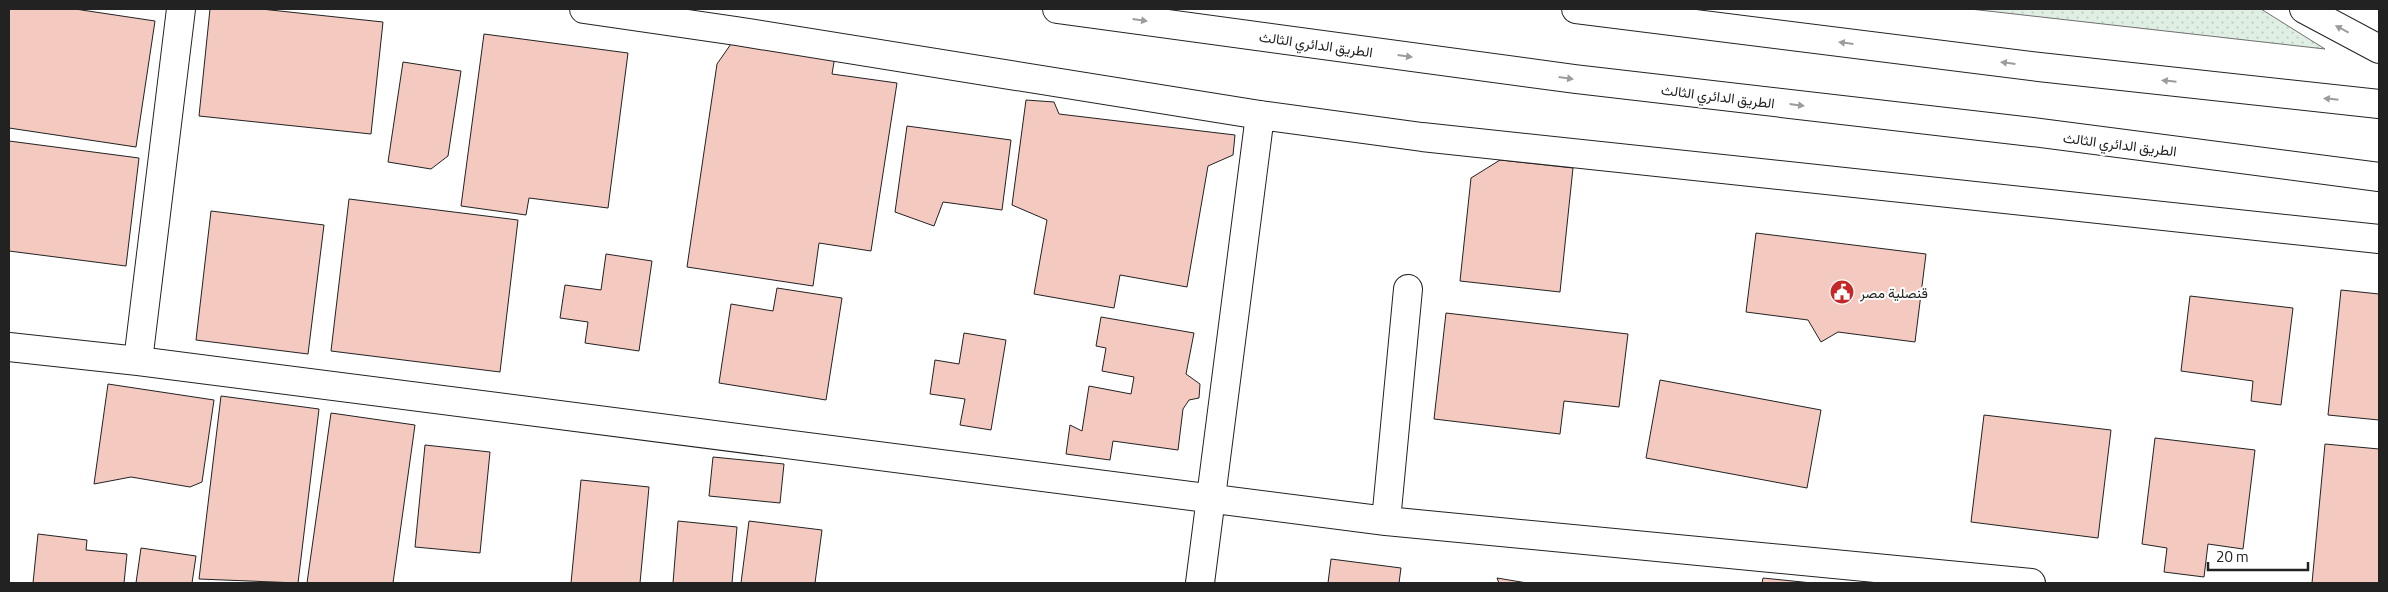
<svg xmlns="http://www.w3.org/2000/svg" width="2388" height="592" viewBox="0 0 2388 592" font-family="'Titillium Web',Vazirmatn,sans-serif">
  <style>
    .grass { fill: url(#grass-dots); stroke: #6f6f6f }
    .building { fill: #f3c9c0; stroke: #222 }
    .lines { fill: none; stroke-linecap: round; stroke-linejoin: round }
    .street-casing { stroke: #222; stroke-width: 30 }
    .highway-casing { stroke: #222; stroke-width: 30 }
    .street { stroke: #fff; stroke-width: 28 }
    .highway { stroke: #fff; stroke-width: 28 }
    .oneway { fill: #9c9c9c }
    .labels { text-anchor: middle; dominant-baseline: central; stroke-width: 4; stroke-linejoin: round; paint-order: stroke }
    .street-label { font-size: 14px; fill: #222; stroke: #fff }
    .poi-label { font-size: 14px; fill: #222; stroke: #fff; text-anchor: start }
  </style>
  <defs>
    <pattern id="grass-dots" width="8" height="8" patternUnits="userSpaceOnUse" patternTransform="scale(1.25)"><rect width="8" height="8" fill="#e0efe3"/><path d="M2 2h.1M6 6h.1" fill="none" stroke="#c0cdc2" stroke-width="1.8" stroke-linecap="round"/></pattern>
  </defs>
  <rect width="100%" height="100%" fill="#fff"/>
  <!-- grass -->
  <path class="grass" d="M1970,9H2261L2325,49Z"/>
  <!-- building -->
  <path class="building" d="M9,9H75L155,21L136,147L9,128Z
    M210,9H261L383,22L371,134L199,116Z
    M484,34L628,53L608,208L529,198L526,215L461,206Z
    M733,41L835,56L832,74L897,83L871,251L819,243L813,286L687,267L717,64Z
    M403,62L461,71L448,156L431,169L388,162Z
    M1026,100L1054,102L1059,114L1235,135L1233,155L1208,166L1187,287L1120,275L1114,308L1034,294L1047,220L1012,205Z
    M907,126L1011,140L1002,210L943,202L934,226L895,212Z
    M9,141L139,158L126,266L9,251Z
    M1500,160L1573,168L1560,292L1460,281L1471,178Z
    M349,199L518,220L500,372L331,351Z
    M211,211L324,225L308,354L196,340Z
    M1756,233L1926,254L1915,342L1838,332L1821,342L1808,320L1746,312Z
    M606,254L652,261L639,351L585,343L588,322L560,318L565,285L601,290Z
    M777,288L842,298L826,400L719,383L731,304L773,311Z
    M2341,290L2379,294V420L2328,415Z
    M2190,296L2293,308L2281,405L2251,401L2253,381L2181,371Z
    M1446,313L1628,334L1619,407L1564,401L1560,434L1434,419Z
    M1101,317L1194,333L1186,374L1200,384L1199,398L1189,400L1183,409L1178,450L1113,441L1110,460L1066,454L1070,425L1082,431L1089,386L1131,394L1134,377L1102,371L1106,348L1096,346Z
    M964,333L1006,340L991,430L960,425L965,399L930,394L935,360L959,364Z
    M1660,380L1821,410L1807,488L1646,458Z
    M108,384L214,400L202,482L190,487L131,477L94,484Z
    M221,396L319,409L298,583L199,579Z
    M331,413L415,425L393,583H307Z
    M1984,415L2111,430L2098,538L1971,522Z
    M2155,438L2255,450L2243,549L2208,544L2204,577L2164,572L2167,548L2142,544Z
    M2325,444L2379,449V583H2312Z
    M425,445L490,452L480,553L415,547Z
    M713,457L784,464L780,503L709,496Z
    M581,480L649,487L640,583H571Z
    M678,521L737,527L732,583H673Z
    M749,521L822,530L815,583H741Z
    M38,534L87,540L86,550L127,554L124,583H33Z
    M141,548L196,556L192,583H136Z
    M1331,559L1401,568L1399,583H1328Z
    M1497,578L1527,583H1499Z
    M1763,578L1812,583H1762Z"/>
  <g class="lines">
    <defs>
      <path id="street" d="M584,9L736,31L1260,115L1422,137L2379,239
        M9,347L138,361L1386,521L2031,583
        M138,361L181,9
        M1386,521L1408,289
        M1200,583L1260,115"/>
      <path id="highway" d="M1057,9L1575,79L2032,132L2379,177
        M1576,9L2039,67L2379,104
        M2304,9L2379,49"/>
    </defs>
    <!-- street casing -->
    <use href="#street" class="street-casing"/>
    <!-- highway casing -->
    <use href="#highway" class="highway-casing"/>
    <!-- street -->
    <use href="#street" class="street"/>
    <!-- highway -->
    <use href="#highway" class="highway"/>
  </g>
  <!-- one-way arrows -->
  <defs><path id="oneway-solid" d="M-6-.8H1V-3.2L6.5 0L1 3.2V.8H-6Z" transform="scale(1.25)"/></defs>
  <g class="oneway">
    <use href="#oneway-solid" transform="translate(1140 20) rotate(8)"/>
    <use href="#oneway-solid" transform="translate(2342 29) rotate(-152)"/>
    <use href="#oneway-solid" transform="translate(1846 43) rotate(-173)"/>
    <use href="#oneway-solid" transform="translate(1405 56) rotate(8)"/>
    <use href="#oneway-solid" transform="translate(2008 63) rotate(-173)"/>
    <use href="#oneway-solid" transform="translate(1566 78) rotate(8)"/>
    <use href="#oneway-solid" transform="translate(2169 81) rotate(-174)"/>
    <use href="#oneway-solid" transform="translate(2331 99) rotate(-174)"/>
    <use href="#oneway-solid" transform="translate(1797 105) rotate(7)"/>
  </g>
  <!-- icons -->
  <defs>
    <symbol id="civic-disc" viewBox="-11 -11 22 22"><circle r="9.5" fill="#c62828" stroke="#fff"/><path d="M-.6-6.5H3V-4.5H.6V-3L4-1V1h2V6H-6V1h2V-1L-.6-3ZM-1.2 2.5V6h2.4V2.5Z" fill="#fff"/></symbol>
  </defs>
  <g fill-rule="evenodd">
    <use href="#civic-disc" x="1828" y="278" width="28" height="28"/>
  </g>
  <g class="labels">
    <!-- street labels -->
    <g class="street-label">
      <text transform="translate(1316 44) rotate(8)">الطريق الدائري الثالث</text>
      <text transform="translate(1718 96) rotate(7)">الطريق الدائري الثالث</text>
      <text transform="translate(2120 144) rotate(7)">الطريق الدائري الثالث</text>
    </g>
    <!-- poi labels -->
    <g class="poi-label">
      <text x="1860" y="292">قنصلية مصر</text>
    </g>
  </g>
  <!-- border -->
  <rect width="2388" height="592" fill="none" stroke="#222222" stroke-width="20"/>
  <!-- scale -->
  <path d="M2208 562v8h100v-8" fill="none" stroke="#222222" stroke-width="2.5"/>
  <text x="2216" y="562" font-size="15" fill="#222222" stroke="#ffffff" stroke-width="4" paint-order="stroke">20 m</text>
</svg>
